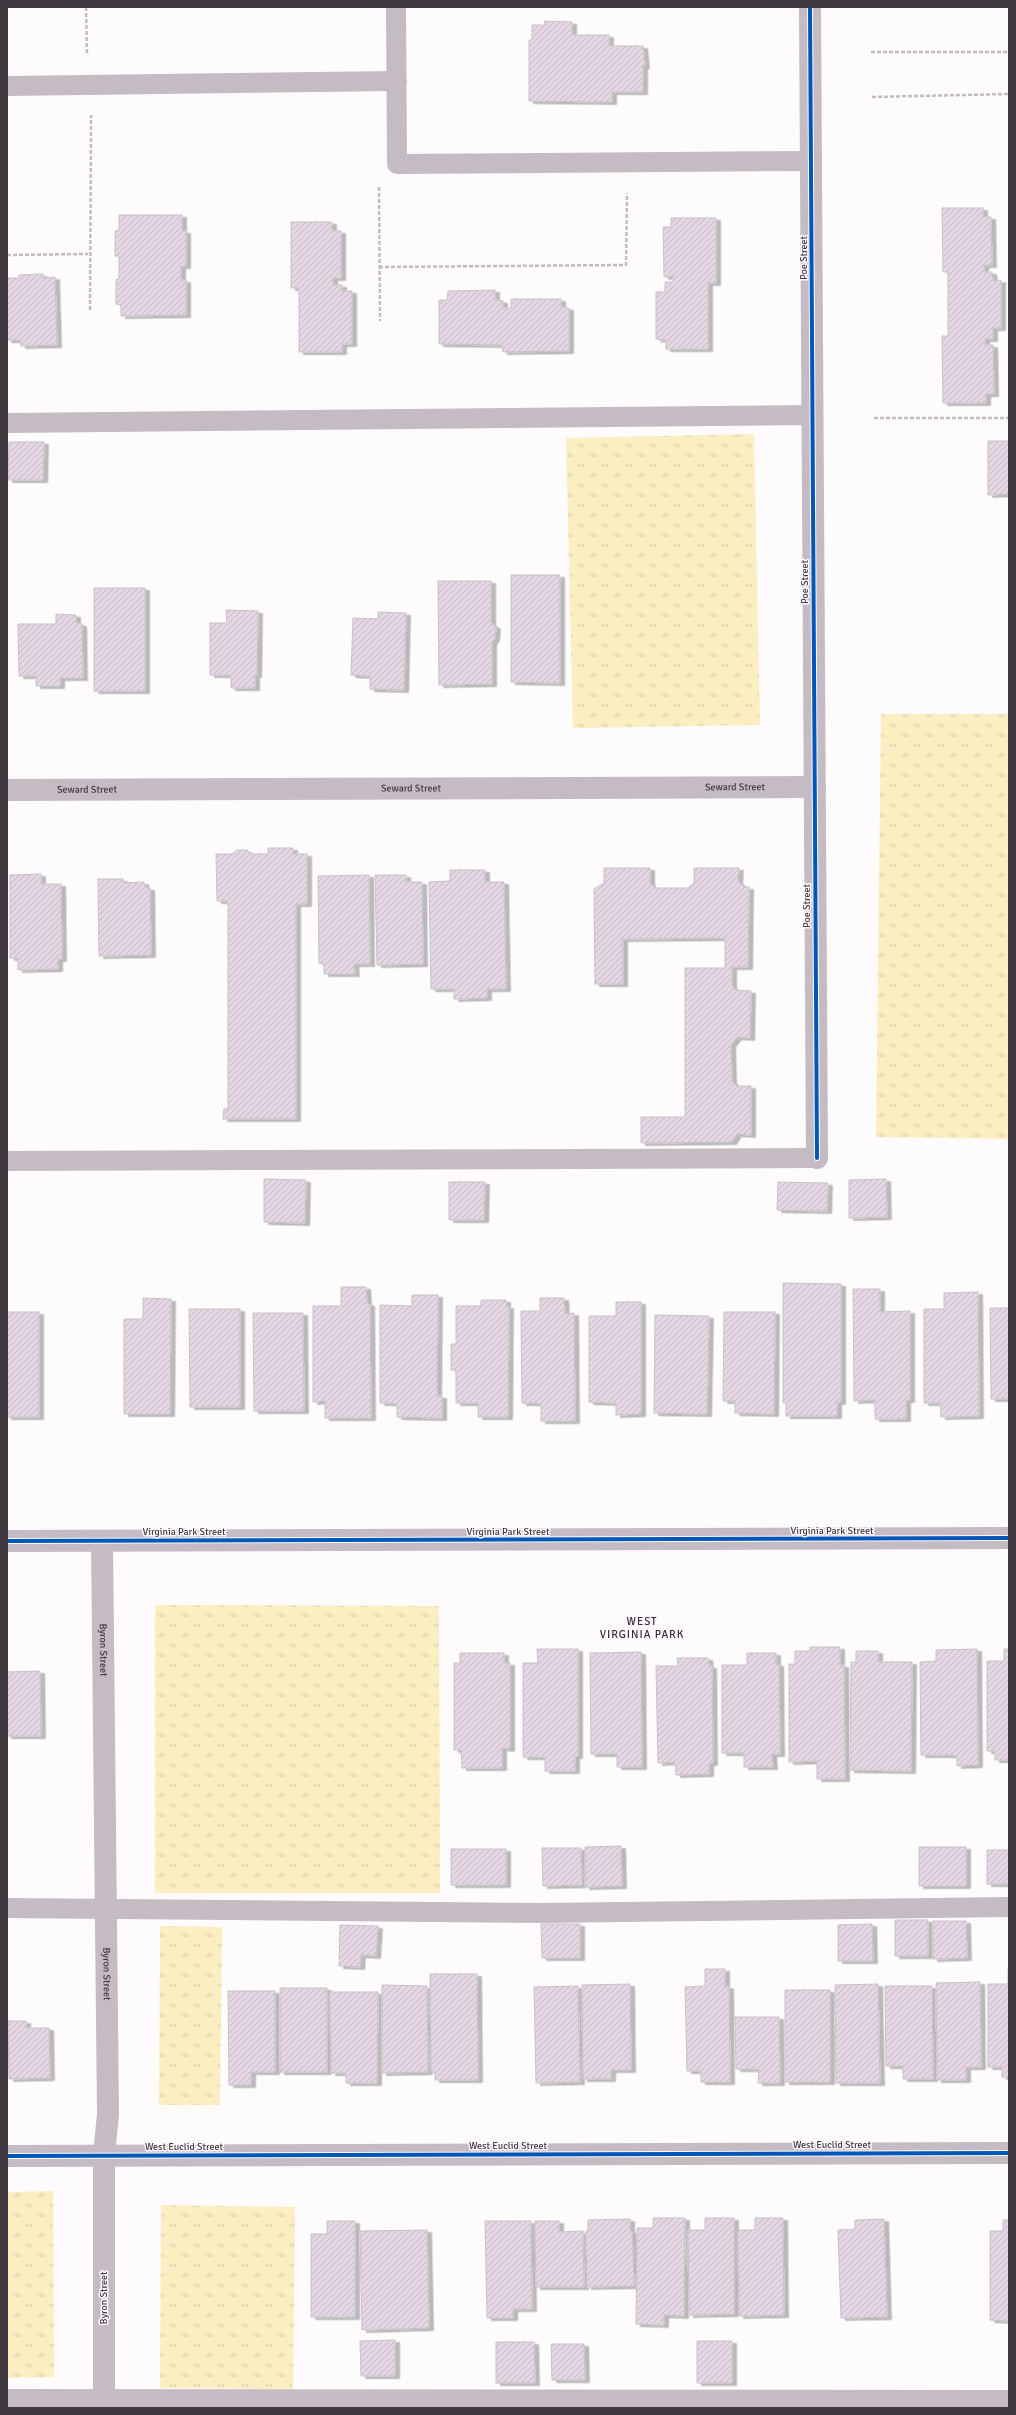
<svg xmlns="http://www.w3.org/2000/svg" width="1016" height="2415" viewBox="0 0 1016 2415" font-family="Signika,sans-serif">
  <style>
    .grass { fill: url(#grass-tufts) }
    .building { fill: url(#building-hatch); stroke: #c6c2c5; filter: url(#shadow) }
    .lines { fill: none; stroke-linecap: round; stroke-linejoin: round }
    .path { stroke: #c1bbc0; stroke-width: 2.5; stroke-dasharray: 4 2; stroke-linecap: butt }
    .service { stroke: #c4bbc3; stroke-width: 20 }
    .minor { stroke: #c4bbc3; stroke-width: 22 }
    .cycleway-casing { stroke: #fefafd; stroke-width: 6 }
    .cycleway { stroke: #0057b8; stroke-width: 4 }
    .labels { text-anchor: middle; dominant-baseline: central; stroke-width: 3; stroke-linejoin: round; paint-order: stroke }
    .street-label { font-size: 10px; fill: #40393f; stroke: #fefafd }
    .neighbourhood-label { font-size: 11px; letter-spacing: 1px; fill: #372a36; stroke: #fefafd }
  </style>
  <defs>
    <pattern id="grass-tufts" width="24" height="20" patternUnits="userSpaceOnUse"><rect width="24" height="20" fill="#fbeec0"/><path d="M3 7l-1-3M5 7V3M7 7l1-3M15 17l-1-3M17 17v-4M19 17l1-3" fill="none" stroke="#d8cda6"/></pattern>
    <pattern id="building-hatch" width="6" height="6" patternUnits="userSpaceOnUse"><rect width="6" height="6" fill="#e4d6e3"/><path d="M-1 1l2-2M0 6l6-6M5 7l2-2" fill="none" stroke="#c5b8c4"/></pattern>
    <filter id="shadow"><feDropShadow dx="4.5" dy="2.5" stdDeviation="0" flood-color="#0004"/></filter>
  </defs>
  <rect width="100%" height="100%" fill="#fdfbfc"/>
  <!-- grass -->
  <path class="grass" d="M754,434L760,725L573,728L566,438Z
    M881,714H1009V1139L876,1137Z
    M155,1605L439,1606L440,1893H155Z
    M160,1926L222,1927L220,2105H159Z
    M53,2191L54,2377L7,2378V2192Z
    M161,2205L295,2207L293,2389L160,2388Z"/>
  <!-- building -->
  <path class="building" d="M544,21L572,22V35H609V46H643L645,66H643V92H612V102L529,101V40H532V25H545Z
    M942,208H983V217H991L992,265H984V272H992L993,281L1001,280V328H993V339H985V345H993L994,394H986V403H943L942,336H948V272H943Z
    M119,215H182V231H186V266H181V280H186V315L121,316V305L116,304V280L119,279V256H115V231L119,230Z
    M671,218H716V283H708V349H666V340L656,339V292H665V282H673V276L664,277L663,227H671Z
    M291,222H332V231H341V278H333V285H342V291H352V344H342V352H299V288H291Z
    M43,274V278L55,277L57,345L21,346V340H7V278H19V275Z
    M495,290V300L503,301V308H511V299H561V307L569,308V351L503,352L502,345L439,344V300H447L448,291Z
    M988,441H1009V494L988,495Z
    M9,442H44L43,480H8Z
    M511,575H560V683L511,682Z
    M438,581H491V623L496,627L495,638L492,643V684L439,685Z
    M94,588H145V691H94Z
    M226,610L258,611L257,675H255V688H231V675H210V623H227Z
    M378,612L406,613L404,690L370,689V676L351,675L353,618L378,619Z
    M56,614L76,615V623L82,624L83,678H60V686H36V676H19L18,624H56Z
    M268,848H293V854H307V904H296V1119H223L224,1109H228V901H217L216,854H232L237,850H247L250,854H268Z
    M604,868H650V883L655,888H688L694,883V868H739L738,881L744,887H749L748,967H732V985L735,990L751,991L750,1038L737,1037L731,1045L732,1081L737,1086H751V1135L737,1134L732,1142L641,1143V1117H685V968H725V938L623,939V984H595L594,889L604,883Z
    M450,870H485V882H504L506,989H487V998L454,999V989H431L429,882L450,881Z
    M41,874V884H61L62,959H58V969L18,970V958H10V875Z
    M369,875L370,964H354L355,974H324V964L319,963L318,876Z
    M375,875H406V882H422L423,964L377,965Z
    M98,879H123V883L144,882L145,888H150L151,955L99,956Z
    M264,1179L306,1180L305,1223L264,1222Z
    M886,1179L887,1217L849,1218V1180Z
    M449,1182H485L484,1220H449Z
    M778,1182L828,1183L827,1211L777,1210Z
    M783,1283L841,1284V1402H837V1416H786V1403H783Z
    M341,1287H366L367,1303L370,1304L371,1418H325V1401L313,1402V1306H341Z
    M853,1289H880V1312L910,1311V1400H906V1419H875V1400L854,1401Z
    M978,1292L979,1416L941,1417L940,1403H924V1309H944V1293Z
    M412,1295H438L437,1396H442V1418L397,1417V1403H380V1305L412,1306Z
    M143,1298L171,1299L170,1414H124V1319H143Z
    M540,1298H564L565,1314L574,1313L575,1421H541V1403H522L521,1311H540Z
    M481,1300H506V1307L509,1306L508,1417H478V1403H456V1370H451V1344H456V1306H481Z
    M616,1302H641V1414L616,1415V1403L589,1402V1316H616Z
    M990,1308H1009V1399H991Z
    M189,1309H240V1407H190Z
    M7,1312H39V1417H7Z
    M724,1312H775L774,1414L735,1413V1401H723Z
    M253,1313H303L304,1411H254Z
    M655,1315L709,1316L707,1414L654,1413Z
    M810,1647H840V1665H844L845,1779H817V1761L789,1762V1664H795V1651H810Z
    M537,1649H578V1756H575V1771H545V1757H523V1663H538Z
    M977,1649L978,1765L957,1766V1755H921L920,1662L936,1661V1650Z
    M1004,1649H1009V1760H995V1751H987V1661H1004Z
    M856,1651H878V1662H912L911,1771L850,1770L851,1662H856Z
    M641,1652L642,1767H617V1754H591L590,1653Z
    M460,1653H504V1663H510V1749L502,1748V1768H462L461,1750H454V1663H460Z
    M747,1653H776V1664H779L780,1754H772L773,1767H744V1753H722V1665H747Z
    M677,1658H708L709,1666H712L713,1763H709V1774L676,1775L675,1762L658,1763L656,1666H678Z
    M40,1671L41,1736H7V1672Z
    M621,1846L622,1886L585,1887V1847Z
    M919,1847H966V1886H919Z
    M542,1848H581L582,1885L543,1886Z
    M451,1849H506V1885H451Z
    M987,1850H1009V1884H987Z
    M895,1920H928V1956H895Z
    M933,1921H966L967,1958L933,1959Z
    M541,1924H580V1958H542Z
    M872,1924L873,1961H838V1925Z
    M340,1925L378,1926L376,1956L361,1955L360,1967L339,1966Z
    M705,1969H725V1987L729,1986L730,2082H701V2071H687L685,1987L705,1986Z
    M1008,1969H1009V2077H1002V2067H988V1984H1008Z
    M430,1974H477L478,2080H435V2072H431Z
    M980,1982L981,2067H966V2080H937L936,1983Z
    M630,1984L631,2070H611V2079H583L582,1985Z
    M878,1984L880,2083H836L835,1985Z
    M382,1985L427,1986L428,2072L382,2073Z
    M578,1986L580,2082L536,2083L534,1987Z
    M885,1986H932L933,2079H903V2066H886Z
    M280,1988H327V2072H280Z
    M785,1990H830V2082H785Z
    M228,1991H275V2072H251V2085H229Z
    M330,1992H378L377,2083H346V2073H331Z
    M735,2017H779L780,2083H758L759,2069H736Z
    M8,2021H26V2028H49L50,2078L9,2079Z
    M653,2218H685L684,2316L664,2315V2325L636,2324L637,2228H653Z
    M705,2218H734V2314L689,2315L688,2230H705Z
    M755,2218H783L784,2315L739,2316L738,2230H755Z
    M630,2219V2231H632L634,2286L587,2287L586,2231H588V2220Z
    M884,2219L887,2317L841,2318L838,2230L855,2229V2220Z
    M1003,2220H1009V2321L990,2320V2231H1003Z
    M327,2221H355V2317H311V2234H327Z
    M485,2221H531L532,2309H513V2318H487Z
    M535,2221H559V2232L583,2231L584,2287H536Z
    M427,2230L429,2328L362,2330L360,2231Z
    M395,2340V2376H361L360,2341Z
    M697,2341H732V2383H697Z
    M496,2342H534L535,2383H496Z
    M551,2344H584L585,2380H552Z"/>
  <g class="lines">
    <!-- path -->
    <path class="path" d="M86,7L87,54
      M871,52H1009
      M872,97L1009,94
      M379,187L380,321
      M7,255L88,254
      M379,267L626,265L627,193
      M90,310L91,115
      M874,418H1009"/>
    <!-- service -->
    <path class="service" d="M396,7L397,164L811,161
      M7,86L397,81
      M7,423L813,415
      M7,1161L817,1158
      M7,1908L542,1913L1009,1907
      M7,2399L1009,2400"/>
    <!-- minor -->
    <g class="minor">
      <path d="M810,7L817,1158"/>
      <path id="s1" d="M7,790L815,787"/>
      <path d="M7,1541L1009,1538"/>
      <path id="s2" d="M102,1541L108,2114L104,2155V2408"/>
      <path d="M7,2156L1009,2153"/>
    </g>
    <defs>
      <path id="cycleway" d="M810,7L817,1158
        M7,1541L1009,1538
        M7,2156L1009,2153"/>
    </defs>
    <!-- cycleway casing -->
    <use href="#cycleway" class="cycleway-casing"/>
    <!-- cycleway -->
    <use href="#cycleway" class="cycleway"/>
  </g>
  <g class="labels">
    <!-- street labels -->
    <g class="street-label">
      <text transform="translate(804 258) rotate(-90)">Poe Street</text>
      <text transform="translate(805 582) rotate(-90)">Poe Street</text>
      <text stroke="none"><textPath href="#s1" startOffset="728">Seward Street</textPath></text>
      <text stroke="none"><textPath href="#s1" startOffset="404">Seward Street</textPath></text>
      <text stroke="none"><textPath href="#s1" startOffset="80">Seward Street</textPath></text>
      <text transform="translate(807 906) rotate(-90)">Poe Street</text>
      <text x="832" y="1531">Virginia Park Street</text>
      <text x="184" y="1532">Virginia Park Street</text>
      <text x="508" y="1532">Virginia Park Street</text>
      <text stroke="none"><textPath href="#s2" startOffset="109">Byron Street</textPath></text>
      <text stroke="none"><textPath href="#s2" startOffset="433">Byron Street</textPath></text>
      <text x="832" y="2145">West Euclid Street</text>
      <text x="508" y="2146">West Euclid Street</text>
      <text x="184" y="2147">West Euclid Street</text>
      <text transform="translate(104 2298) rotate(-90)">Byron Street</text>
    </g>
    <!-- neighbourhood labels -->
    <g class="neighbourhood-label">
      <text x="642" y="1621">WEST<tspan x="642" dy="13">VIRGINIA PARK</tspan></text>
    </g>
  </g>
  <!-- border -->
  <rect width="1016" height="2415" fill="none" stroke="#40393f" stroke-width="16"/>
</svg>
